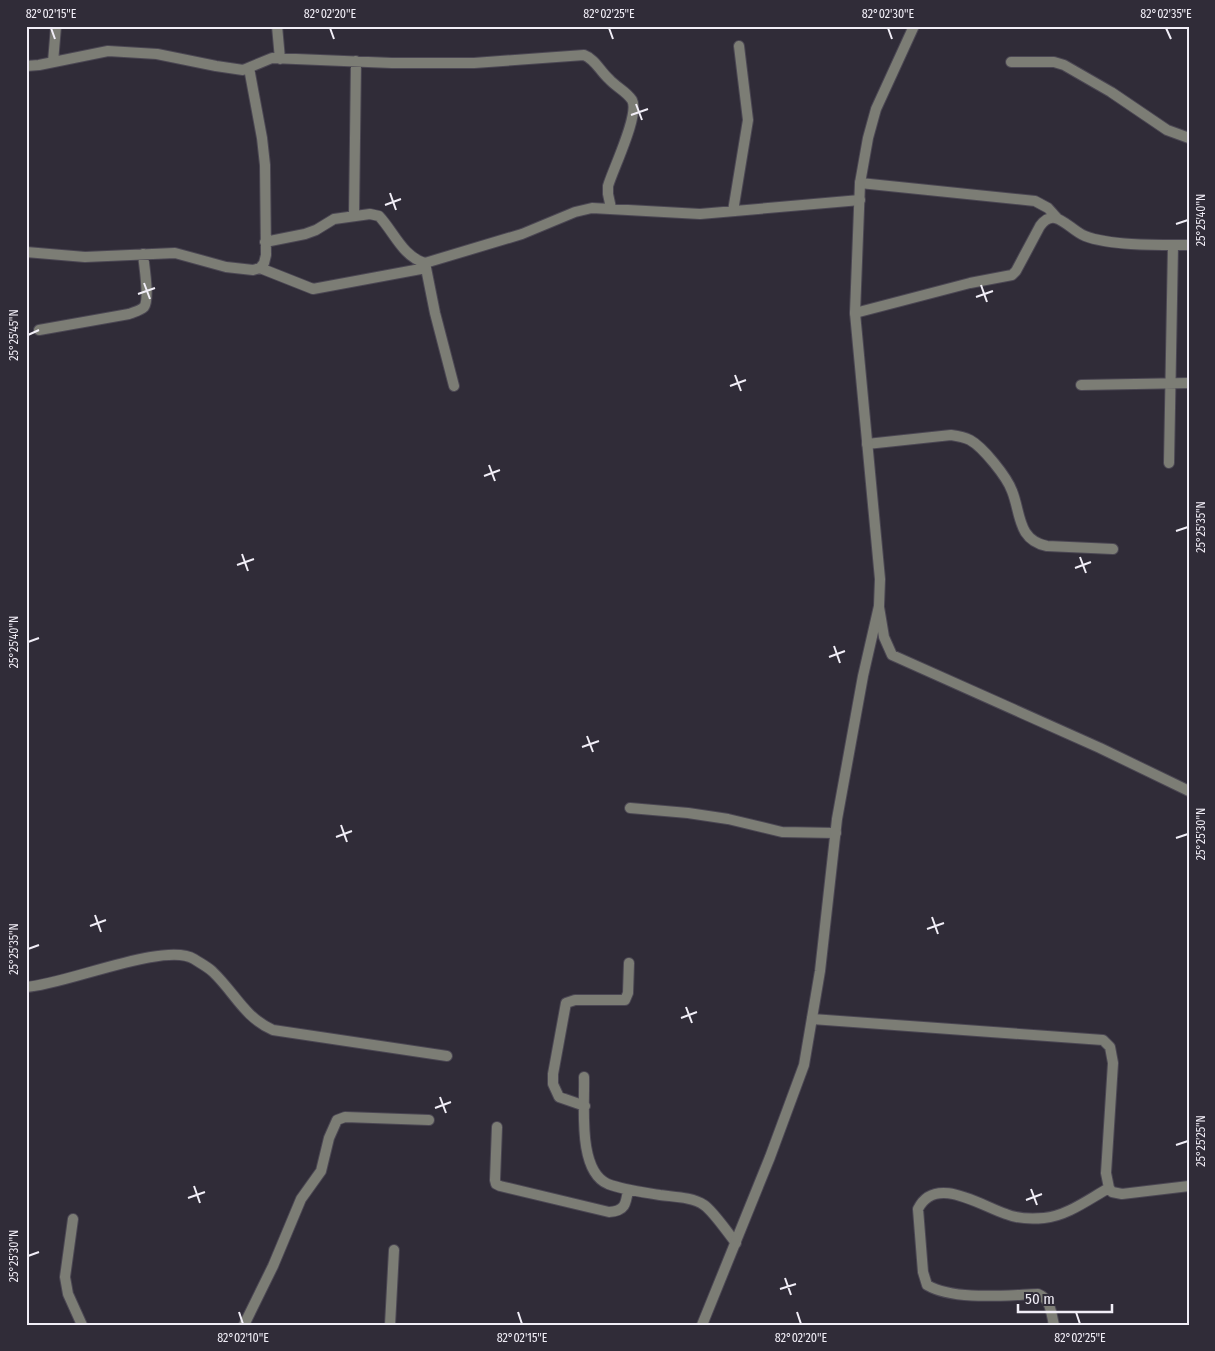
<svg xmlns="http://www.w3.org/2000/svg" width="1215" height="1351" viewBox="0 0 1215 1351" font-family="'Fira Sans Condensed',sans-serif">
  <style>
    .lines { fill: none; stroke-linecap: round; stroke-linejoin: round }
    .minor-casing { stroke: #4b4753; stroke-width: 12 }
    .tertiary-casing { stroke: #4b4753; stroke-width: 12 }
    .minor { stroke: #7c7d75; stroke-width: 10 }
    .tertiary { stroke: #7c7d75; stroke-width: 10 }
    .ticks { fill: none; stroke: #f1eef7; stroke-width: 2 }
    .neatline { fill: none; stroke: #f1eef7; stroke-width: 2 }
    .ticks-label { font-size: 12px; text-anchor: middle; fill: #f1eef7 }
  </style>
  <rect width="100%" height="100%" fill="#302c38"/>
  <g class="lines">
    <defs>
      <path id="minor" d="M277,26L280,59
        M53,62L56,26
        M1011,62H1054L1064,65L1111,92L1167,130L1189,138
        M26,66L39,65L108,51L157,54L216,66L243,70L272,58L392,63H474L584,55C595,59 600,71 609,79C616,87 626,91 632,100C640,114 613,169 608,186V194L611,208
        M860,183L1035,201L1048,208L1057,218
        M733,211L748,120L739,46
        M354,216L356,61
        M265,242L305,234L316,230L334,219L370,214L379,216C394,232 403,257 425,263L522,234L575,212L592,208L700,214L860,200
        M26,252L85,257L175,253L226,267L253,270L260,268L264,263L266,255L265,165L262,138L249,68
        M425,263L435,313L454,386
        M260,268L313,289L426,268
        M855,313L970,283L1012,275L1016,271L1040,226C1055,205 1069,230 1085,236C1111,246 1160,245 1189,245
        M39,330L129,314C133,312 140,311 144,307C150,299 144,266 143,254
        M1081,385L1189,383
        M867,444L951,435C958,436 964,437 970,440C983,447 1007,477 1012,491C1021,513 1017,540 1047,546L1113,549
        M1169,463L1173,245
        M879,607L884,637L892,655L1100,748L1189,791
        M630,808L688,813L728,819L782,832L836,833
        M26,987C64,985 166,941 194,959C200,963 208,967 213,972C235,993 244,1017 273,1030L447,1056
        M812,1019L1103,1040L1110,1047L1113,1063L1106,1173L1109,1188L1112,1192L1122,1194L1189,1186
        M584,1077C585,1104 577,1171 608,1184C624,1190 642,1192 660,1195C674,1197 692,1197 704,1205C713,1211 728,1233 736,1243
        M585,1106L559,1097L553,1084V1074L566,1003L575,1000H625L628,993L629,963
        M497,1127L495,1180L496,1184L500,1186L609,1212C625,1211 626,1204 628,1190
        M73,1219L65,1277L68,1294L82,1325
        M244,1325L273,1266L301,1199L321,1171L329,1138L337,1120L345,1117L429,1120
        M390,1325L394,1250
        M1054,1325C1051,1313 1051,1299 1038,1294C1008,1295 954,1301 927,1285L923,1272L918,1209C935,1174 981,1206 1006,1214C1018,1219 1032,1219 1044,1218C1067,1216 1089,1199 1109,1188"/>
      <path id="tertiary" d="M702,1325L770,1157L804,1065L820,971L837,819L863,676L879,606L880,579L855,313L860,183L868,138L876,109L914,26"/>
    </defs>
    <!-- minor casing -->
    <use href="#minor" class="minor-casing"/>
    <!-- tertiary casing -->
    <use href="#tertiary" class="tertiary-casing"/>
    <!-- minor -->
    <use href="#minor" class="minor"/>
    <!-- tertiary -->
    <use href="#tertiary" class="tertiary"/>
  </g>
  <!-- ticks -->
  <path class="ticks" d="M51,28L55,39M330,28L334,39M609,28L613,39M888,28L892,39M1166,28L1171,39M636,104L642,120M631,115L648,109M390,193L396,210M385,205L401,199M1176,224L1188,220M144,283L150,299M981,285L987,302M138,294L155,288M976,297L993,291M28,335L39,330M735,375L741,391M730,386L746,380M489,465L495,481M484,476L500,470M1176,531L1188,527M242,554L248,571M1080,557L1086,573M237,565L254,559M1075,568L1091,562M28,642L39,638M834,646L840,663M829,657L845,651M587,736L593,752M582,747L599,741M341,825L347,842M336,837L352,831M1176,838L1188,834M95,915L101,932M932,917L938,934M90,926L106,920M927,929L944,923M28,949L39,945M686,1007L692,1023M681,1018L697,1012M440,1097L446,1113M435,1108L451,1102M1176,1145L1188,1141M194,1186L200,1203M1031,1189L1037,1205M188,1198L205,1192M1026,1200L1042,1194M28,1256L39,1252M785,1278L791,1295M780,1289L796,1284M239,1312L243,1324M518,1312L522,1324M797,1312L801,1324M1076,1312L1080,1324"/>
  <!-- border -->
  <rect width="1215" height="1351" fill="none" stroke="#302c38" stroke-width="55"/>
  <!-- scale -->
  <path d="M1018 1304v8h94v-8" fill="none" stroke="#f1eef7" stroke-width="2.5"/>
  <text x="1025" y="1304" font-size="15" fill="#f1eef7" stroke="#302c38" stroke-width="4" paint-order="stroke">50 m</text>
  <rect x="28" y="28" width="1160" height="1296" class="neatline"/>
  <g class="ticks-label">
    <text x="51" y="18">82°02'15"E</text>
    <text x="330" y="18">82°02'20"E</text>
    <text x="609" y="18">82°02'25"E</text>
    <text x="888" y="18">82°02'30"E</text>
    <text x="1166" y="18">82°02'35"E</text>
    <text transform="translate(1201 220) rotate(-90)" y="4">25°25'40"N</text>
    <text transform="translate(14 335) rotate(-90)" y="4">25°25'45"N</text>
    <text transform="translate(1201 527) rotate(-90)" y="4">25°25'35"N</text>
    <text transform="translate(14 642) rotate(-90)" y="4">25°25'40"N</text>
    <text transform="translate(1201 834) rotate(-90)" y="4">25°25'30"N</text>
    <text transform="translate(14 949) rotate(-90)" y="4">25°25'35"N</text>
    <text transform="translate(1201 1141) rotate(-90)" y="4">25°25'25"N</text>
    <text transform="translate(14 1256) rotate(-90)" y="4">25°25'30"N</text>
    <text x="243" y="1342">82°02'10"E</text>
    <text x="522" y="1342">82°02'15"E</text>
    <text x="801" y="1342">82°02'20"E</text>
    <text x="1080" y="1342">82°02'25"E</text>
  </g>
</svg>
